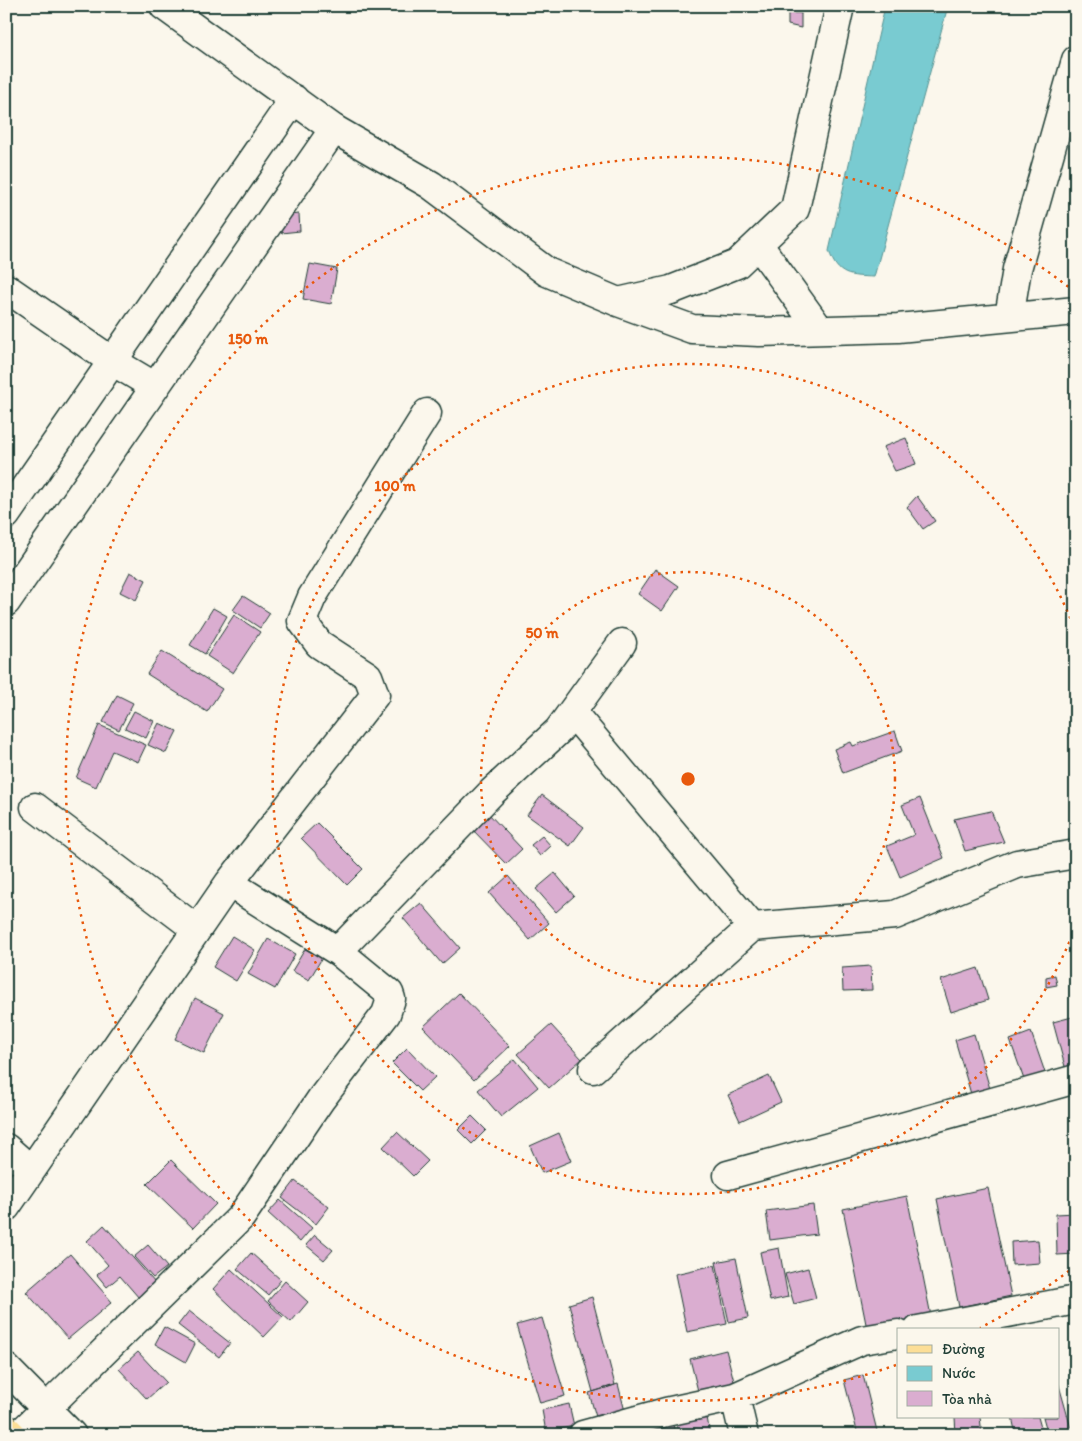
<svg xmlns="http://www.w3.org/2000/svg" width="1082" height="1441" viewBox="0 0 1082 1441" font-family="Itim,sans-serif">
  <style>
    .water { fill: #79cbd1; stroke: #559292 }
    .building { fill: #daadd0; stroke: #1f3d34 }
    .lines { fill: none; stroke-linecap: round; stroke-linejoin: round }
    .street-casing { stroke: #1f3d34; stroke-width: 31 }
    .secondary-casing { stroke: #1f3d34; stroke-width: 31 }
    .primary-casing { stroke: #1f3d34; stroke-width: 31 }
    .street { stroke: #fbf7ec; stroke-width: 28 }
    .secondary { stroke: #fbf7ec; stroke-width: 28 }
    .primary { stroke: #fcde96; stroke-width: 28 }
    .ring { fill: none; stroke: #e8590c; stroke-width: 2.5; stroke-dasharray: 2.5 5 }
    .centre { fill: #e8590c; stroke: #fbf7ec; stroke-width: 2.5 }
    .ring-label { font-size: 15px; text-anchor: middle; font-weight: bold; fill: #e8590c; stroke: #fbf7ec; stroke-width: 4; stroke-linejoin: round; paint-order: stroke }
  </style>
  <rect width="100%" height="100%" fill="#fbf7ec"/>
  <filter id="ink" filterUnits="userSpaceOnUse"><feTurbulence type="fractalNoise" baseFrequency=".02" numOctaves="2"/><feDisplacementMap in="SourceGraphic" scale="10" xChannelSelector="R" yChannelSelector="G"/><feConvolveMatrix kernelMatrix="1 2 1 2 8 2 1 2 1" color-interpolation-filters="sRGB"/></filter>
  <g filter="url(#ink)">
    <!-- water -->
    <path class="water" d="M885,6H948L874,277C850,276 838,277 829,251Z"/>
    <!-- building -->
    <path class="building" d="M788,13H801V28L788,25Z
      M299,214L300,231L281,233L279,216Z
      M310,264L337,269L331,304L303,299Z
      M906,438L916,464L895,471L883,447Z
      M917,496L935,521L923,529L907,507Z
      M655,569L679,586L662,611L638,594Z
      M130,572L146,580L136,600L120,592Z
      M243,596L270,613L260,628L233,610Z
      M213,608L227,616L205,654L190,645Z
      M234,615L260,632L233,673L207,656Z
      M162,651L222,689L207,712L147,674Z
      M117,695L133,703L119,730L103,722Z
      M134,711L154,721L146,738L125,728Z
      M159,723L177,731L166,753L148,745Z
      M99,725L146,745L138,762L112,751L96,787L76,778Z
      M895,731L902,751L843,773L834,749L851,742L853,746Z
      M542,795L584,827L570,846L527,815Z
      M920,798L944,858L900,877L887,846L914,835L902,805Z
      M991,811L1004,842L965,851L954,819Z
      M487,812L522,849L506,864L470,827Z
      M317,823L363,869L347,885L301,838Z
      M542,836L551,846L540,856L531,845Z
      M555,873L574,896L556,912L536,889Z
      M508,876L549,923L530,940L489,893Z
      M421,903L460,948L442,964L403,918Z
      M232,936L255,950L236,981L213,967Z
      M268,939L295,954L275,989L248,974Z
      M305,949L322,958L309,980L292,971Z
      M871,966L872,990L843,991L842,968Z
      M978,968L988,1000L951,1012L941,980Z
      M1055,975L1057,985L1046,987V977Z
      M459,993L510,1046L474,1080L423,1027Z
      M195,998L224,1013L204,1053L175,1039Z
      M1076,1016V1071L1067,1074L1053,1022Z
      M551,1025L582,1059L549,1088L518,1054Z
      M1031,1032L1049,1084L1028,1091L1010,1040Z
      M974,1034L990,1089L971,1094L955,1040Z
      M407,1048L435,1077L420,1091L392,1063Z
      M515,1059L538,1087L501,1117L478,1090Z
      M769,1076L781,1102L740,1121L728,1095Z
      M472,1116L486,1130L472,1144L458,1130Z
      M397,1132L428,1161L413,1176L383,1147Z
      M559,1133L571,1161L542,1173L530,1146Z
      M171,1160L216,1204L193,1228L147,1184Z
      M295,1181L329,1207L316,1224L282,1198Z
      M988,1188L1011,1296L959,1307L937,1199Z
      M907,1196L931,1316L867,1329L843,1209Z
      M280,1200L312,1228L300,1242L268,1213Z
      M813,1205L817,1234L770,1240L766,1211Z
      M1076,1213V1254L1057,1255L1056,1214Z
      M104,1225L156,1284L139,1298L120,1276L107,1287L97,1275L108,1265L87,1241Z
      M315,1235L333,1250L324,1260L306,1245Z
      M1038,1240L1040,1263L1012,1265L1011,1242Z
      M148,1245L167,1267L153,1278L134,1257Z
      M779,1248L788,1297L770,1301L760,1252Z
      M251,1253L281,1280L268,1295L237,1269Z
      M70,1254L112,1302L68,1339L26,1292Z
      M736,1258L748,1318L729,1322L716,1262Z
      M715,1265L727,1324L687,1332L675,1274Z
      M808,1268L816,1298L794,1304L785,1274Z
      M231,1269L283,1317L264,1337L213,1289Z
      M285,1281L308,1302L291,1322L268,1301Z
      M592,1297L615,1385L593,1392L569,1304Z
      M189,1311L230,1343L219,1357L178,1325Z
      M542,1318L565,1396L540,1403L517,1325Z
      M164,1327L195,1344L186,1362L155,1344Z
      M726,1350L736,1389L700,1399L690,1359Z
      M138,1352L166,1382L147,1399L119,1369Z
      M863,1375L878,1435H858L844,1380Z
      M1058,1382L1073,1435H1048L1043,1417H1058Z
      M618,1384L627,1419L599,1427L589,1393Z
      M569,1404L574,1426L546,1432L542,1410Z
      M707,1417L710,1435H679L676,1423Z
      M955,1417H980L982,1435H956Z
      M1012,1417H1038L1043,1435H1016Z
      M673,1423L675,1435H644L643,1430Z"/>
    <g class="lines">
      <defs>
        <path id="street" d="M164,6L334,129L431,185L547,272L618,302L692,329L759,332L898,328L1076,311
          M758,244L820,330
          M6,288L112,361L154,386
          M618,302L671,290L737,264L795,209L840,6
          M1009,317L1017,269L1076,60
          M572,712L752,927L895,915L1017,864L1076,854
          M35,807L196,929
          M229,883L339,952
          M593,1069L752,927
          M6,1148L31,1170
          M728,1175L1076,1079
          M6,1207L229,883L375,695L368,676L319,644L302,621L312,597L427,413
          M918,1330L1076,1300
          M6,1368L72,1435
          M735,1397L744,1435
          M19,1435L241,1217L321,1099L386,1014L391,999L389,993L339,952L342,947L492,792L558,731L622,643
          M583,1435L666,1412L735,1397L862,1340L898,1334"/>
        <path id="secondary" d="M6,515L294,99
          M6,602L334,129"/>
        <path id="primary" d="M6,1429L12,1435"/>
      </defs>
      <!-- street casing -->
      <use href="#street" class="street-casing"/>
      <!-- secondary casing -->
      <use href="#secondary" class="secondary-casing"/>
      <!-- primary casing -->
      <use href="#primary" class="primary-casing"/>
      <!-- street -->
      <use href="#street" class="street"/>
      <!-- secondary -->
      <use href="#secondary" class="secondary"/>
      <!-- primary -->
      <use href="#primary" class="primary"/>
    </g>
  </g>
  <!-- distance rings -->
  <g class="ring">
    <circle cx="688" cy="779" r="207"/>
    <path d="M1075 928A415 415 0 1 1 1075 630"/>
    <path d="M1075 1266A622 622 0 0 1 980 1328M896 1365A622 622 0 1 1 1075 292"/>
  </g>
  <circle cx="688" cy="779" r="8" class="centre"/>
  <g class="ring-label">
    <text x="248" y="344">150 m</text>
    <text x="395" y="491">100 m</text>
    <text x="542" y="638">50 m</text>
  </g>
  <!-- margin -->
  <rect width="1082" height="1441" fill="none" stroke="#fbf7ec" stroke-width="25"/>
  <rect x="12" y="12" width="1057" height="1416" fill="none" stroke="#1f3d34" stroke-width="2" filter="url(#ink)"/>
  <!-- legend -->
  <rect x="897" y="1328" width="162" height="90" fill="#fbf7ec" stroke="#a3ada2"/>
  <rect x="907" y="1345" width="25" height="8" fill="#fcde96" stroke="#a3ada2"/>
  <text x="942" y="1354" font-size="15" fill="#1f3d34">Đường</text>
  <rect x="907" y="1366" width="25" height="15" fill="#79cbd1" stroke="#a3ada2"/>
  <text x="942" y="1378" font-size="15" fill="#1f3d34">Nước</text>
  <rect x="907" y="1391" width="25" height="15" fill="#daadd0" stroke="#a3ada2"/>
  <text x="942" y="1404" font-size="15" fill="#1f3d34">Tòa nhà</text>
</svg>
